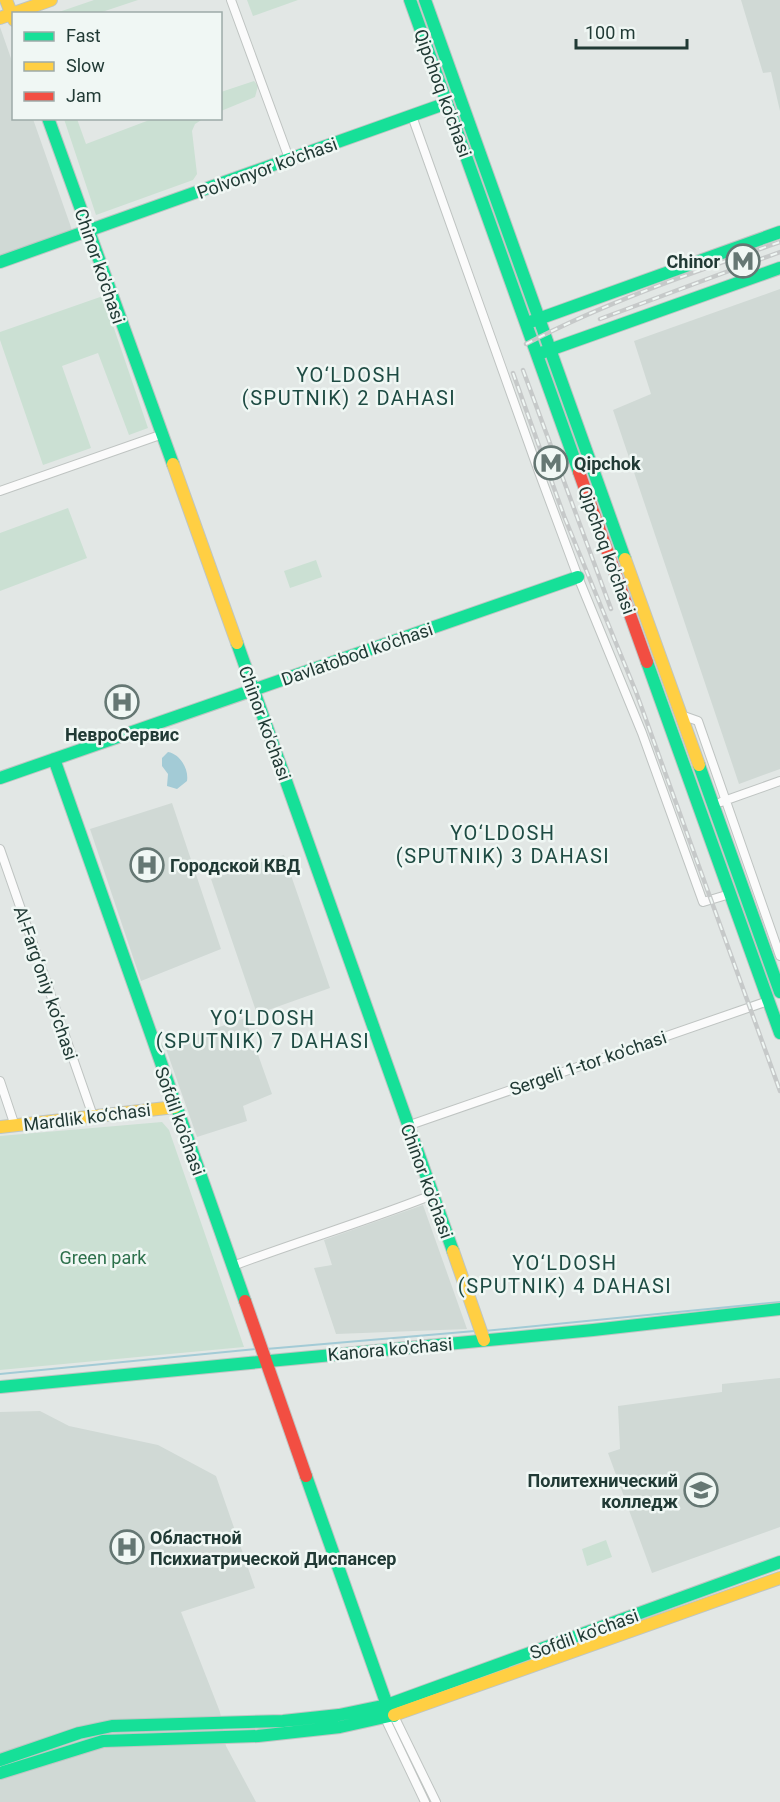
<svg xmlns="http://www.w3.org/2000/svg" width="780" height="1802" viewBox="0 0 780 1802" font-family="Roboto,sans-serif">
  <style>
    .built { fill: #d0d9d5 }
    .green { fill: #cbe0d3 }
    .water { fill: #a3cbd6 }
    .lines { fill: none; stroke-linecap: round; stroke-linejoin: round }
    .stream { stroke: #a3cbd6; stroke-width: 2 }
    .street-casing { stroke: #bfc4c2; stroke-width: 10 }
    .fast-casing { stroke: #bec5c3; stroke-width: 14 }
    .slow-casing { stroke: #bec5c3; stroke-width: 14 }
    .jam-casing { stroke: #bec5c3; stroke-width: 14 }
    .street { stroke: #fbfbfb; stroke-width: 8 }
    .fast { stroke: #16e098; stroke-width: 12 }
    .slow { stroke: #ffcf43; stroke-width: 12 }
    .jam { stroke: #f24e42; stroke-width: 12 }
    .rail-casing { stroke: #c6c9c9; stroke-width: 4.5 }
    .rail { stroke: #f0f7f4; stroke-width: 2; stroke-dasharray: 7; stroke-linecap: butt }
    .labels { text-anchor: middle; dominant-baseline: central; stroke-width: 5; stroke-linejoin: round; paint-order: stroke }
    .street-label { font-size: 18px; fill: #213a35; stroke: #f0f7f4 }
    .poi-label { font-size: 18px; font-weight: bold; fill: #213a35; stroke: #f0f7f4; text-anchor: start }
    .park-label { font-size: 18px; fill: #2c704b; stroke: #f0f7f4 }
    .neighbourhood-label { font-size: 20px; letter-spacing: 1.5px; fill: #1e4b43; stroke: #f0f7f4 }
  </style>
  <rect width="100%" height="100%" fill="#e2e7e5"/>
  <!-- built -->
  <path class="built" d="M741,0H780V111L771,72L763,73Z
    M0,27L13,64L14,118L33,119L72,230L0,256Z
    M780,289V769L739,784L613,410L651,394L634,341Z
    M172,803L221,949L141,981L90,829Z
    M284,855L330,988L257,1014L211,879Z
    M245,1018L272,1094L243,1106L247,1121L197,1137L165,1046Z
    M423,1205L467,1329L336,1334L314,1268L332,1265L324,1240Z
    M780,1378V1527L652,1573L608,1453L620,1449L618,1406L722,1392V1384Z
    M40,1411L69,1426L158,1445L216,1476L255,1588L181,1612L220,1712L226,1746L256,1802H0V1412Z"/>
  <!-- green -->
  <path class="green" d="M94,0H138L99,13H56Z
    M247,0H298L253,16Z
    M254,81L258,86L255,97L221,111V92Z
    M64,119H77L86,144L152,119H203L195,124L192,131L197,174L193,180L96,215Z
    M103,296L148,428L129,435L98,353L62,366L91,448L43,465L0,340V332Z
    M68,508L87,558L0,591V533Z
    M316,560L322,577L290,588L284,571Z
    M162,1122L169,1130L244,1347L0,1370V1136Z
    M606,1540L612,1557L587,1566L582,1549Z"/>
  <!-- water -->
  <path class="water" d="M168,752C180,754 189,769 187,781L177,789L167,786L168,774L162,766V758Z"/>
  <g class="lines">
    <!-- stream -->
    <path class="stream" d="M484,1331L780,1302
      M266,1349L475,1331
      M0,1374L257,1349"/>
    <defs>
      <path id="street" d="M231,0L290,161
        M412,116L536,464L578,577L642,733L703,902L730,894
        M0,491L160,435
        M681,715L698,721L780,956
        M721,802L780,781
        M0,849L93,1116
        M0,1081L15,1126
        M407,1126L768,1001
        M233,1266C299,1241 367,1221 432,1195
        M394,1716L436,1802
        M385,1718L425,1802"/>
      <path id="fast" d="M410,0L579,472
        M425,0L625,559
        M48,118L173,464
        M0,262L447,103
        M530,322L780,232
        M541,353L780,268
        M237,643L453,1251
        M647,662L780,1033
        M54,759L245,1301
        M699,765L780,992
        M0,778L578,577
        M0,1387L593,1330L780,1309
        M306,1476L387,1705L394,1716
        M0,1760L79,1733L112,1726L283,1721L339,1715L387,1705L780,1562
        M0,1773L103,1741L258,1736L340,1727L394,1715"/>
      <path id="slow" d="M6,0L14,20
        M0,18L51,0
        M173,464L237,643
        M625,559L699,765
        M0,1127L175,1107
        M453,1251L484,1340
        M394,1715L780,1578"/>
      <path id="jam" d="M579,472L647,662
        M245,1301L306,1476"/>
    </defs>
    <!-- street casing -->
    <use href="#street" class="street-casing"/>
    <!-- fast casing -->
    <use href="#fast" class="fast-casing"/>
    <!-- slow casing -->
    <use href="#slow" class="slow-casing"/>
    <!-- jam casing -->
    <use href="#jam" class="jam-casing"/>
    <!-- street -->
    <use href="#street" class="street"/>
    <!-- fast -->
    <use href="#fast" class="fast"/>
    <!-- slow -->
    <use href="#slow" class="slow"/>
    <!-- jam -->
    <use href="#jam" class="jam"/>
    <defs>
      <path id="rail" d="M600,319L780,252
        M526,344C607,302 694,272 780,242
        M523,370L611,609
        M513,373L564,516L636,692L780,1091"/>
    </defs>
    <!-- rail casing -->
    <use href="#rail" class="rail-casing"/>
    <!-- rail -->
    <use href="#rail" class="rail"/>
  </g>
  <!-- icons -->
  <defs>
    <symbol id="metro-ring" viewBox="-11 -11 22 22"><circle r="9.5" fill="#f0f7f4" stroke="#657773" stroke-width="1.5"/><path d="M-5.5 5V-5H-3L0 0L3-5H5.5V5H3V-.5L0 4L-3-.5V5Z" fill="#657773"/></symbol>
    <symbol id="hospital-ring" viewBox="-11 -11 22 22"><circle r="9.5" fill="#f0f7f4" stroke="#657773" stroke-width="1.5"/><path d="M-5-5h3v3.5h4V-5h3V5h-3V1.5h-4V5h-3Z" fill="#657773"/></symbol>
    <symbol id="university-ring" viewBox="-11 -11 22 22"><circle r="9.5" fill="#f0f7f4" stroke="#657773" stroke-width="1.5"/><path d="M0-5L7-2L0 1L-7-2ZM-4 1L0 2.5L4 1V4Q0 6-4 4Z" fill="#657773"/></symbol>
  </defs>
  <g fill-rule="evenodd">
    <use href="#metro-ring" x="724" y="242" width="38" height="38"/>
    <use href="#metro-ring" x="532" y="444" width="38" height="38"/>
    <use href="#hospital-ring" x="103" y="683" width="38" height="38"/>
    <use href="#hospital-ring" x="128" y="846" width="38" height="38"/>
    <use href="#university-ring" x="682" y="1471" width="38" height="38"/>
    <use href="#hospital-ring" x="108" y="1528" width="38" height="38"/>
  </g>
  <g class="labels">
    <!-- street labels -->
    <g class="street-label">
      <text transform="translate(443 93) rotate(70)">Qipchoq ko'chasi</text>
      <text transform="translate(267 168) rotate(-20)">Polvonyor ko'chasi</text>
      <text transform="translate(100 266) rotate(71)">Chinor ko'chasi</text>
      <text transform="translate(607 550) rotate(70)">Qipchoq ko'chasi</text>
      <text transform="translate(357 654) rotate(-19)">Davlatobod ko'chasi</text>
      <text transform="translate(265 723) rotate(70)">Chinor ko'chasi</text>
      <text transform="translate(46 983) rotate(71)">Al-Farg‘oniy ko‘chasi</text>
      <text transform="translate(588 1063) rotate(-19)">Sergeli 1-tor ko'chasi</text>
      <text transform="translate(87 1117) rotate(-7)">Mardlik ko‘chasi</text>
      <text transform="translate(180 1121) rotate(70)">Sofdil ko'chasi</text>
      <text transform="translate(427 1181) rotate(70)">Chinor ko'chasi</text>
      <text transform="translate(390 1349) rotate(-5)">Kanora ko'chasi</text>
      <text transform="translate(584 1634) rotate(-20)">Sofdil ko'chasi</text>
    </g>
    <!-- poi labels -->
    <g class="poi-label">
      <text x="720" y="261" text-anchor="end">Chinor</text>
      <text x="574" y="463">Qipchok</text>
      <text x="122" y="734" text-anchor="middle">НевроСервис</text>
      <text x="170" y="865">Городской КВД</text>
      <text x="678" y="1480" text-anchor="end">Политехнический<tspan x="678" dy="21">колледж</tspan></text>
      <text x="150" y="1537">Областной<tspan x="150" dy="21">Психиатрической Диспансер</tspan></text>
    </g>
    <!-- park labels -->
    <g class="park-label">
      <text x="103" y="1257">Green park</text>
    </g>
    <!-- neighbourhood labels -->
    <g class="neighbourhood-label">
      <text x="349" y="375">YO‘LDOSH<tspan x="349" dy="23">(SPUTNIK) 2 DAHASI</tspan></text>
      <text x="503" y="833">YO‘LDOSH<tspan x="503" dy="23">(SPUTNIK) 3 DAHASI</tspan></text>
      <text x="263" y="1018">YO‘LDOSH<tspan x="263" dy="23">(SPUTNIK) 7 DAHASI</tspan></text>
      <text x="565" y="1263">YO‘LDOSH<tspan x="565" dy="23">(SPUTNIK) 4 DAHASI</tspan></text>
    </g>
  </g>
  <!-- legend -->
  <rect x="12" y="12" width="210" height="108" fill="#f0f7f4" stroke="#9daba8" stroke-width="1.5"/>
  <rect x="24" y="32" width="30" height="9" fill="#16e098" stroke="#9daba8" stroke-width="1.5"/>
  <text x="66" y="42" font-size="18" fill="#213a35">Fast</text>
  <rect x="24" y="62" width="30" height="9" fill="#ffcf43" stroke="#9daba8" stroke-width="1.5"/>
  <text x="66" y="72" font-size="18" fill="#213a35">Slow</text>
  <rect x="24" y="92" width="30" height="9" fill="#f24e42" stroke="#9daba8" stroke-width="1.5"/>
  <text x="66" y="102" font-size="18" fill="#213a35">Jam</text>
  <!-- scale -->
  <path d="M576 39v9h111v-9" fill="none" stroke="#213a35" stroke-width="3"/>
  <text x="585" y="39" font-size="18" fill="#213a35" stroke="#f0f7f4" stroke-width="4.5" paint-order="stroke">100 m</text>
</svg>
